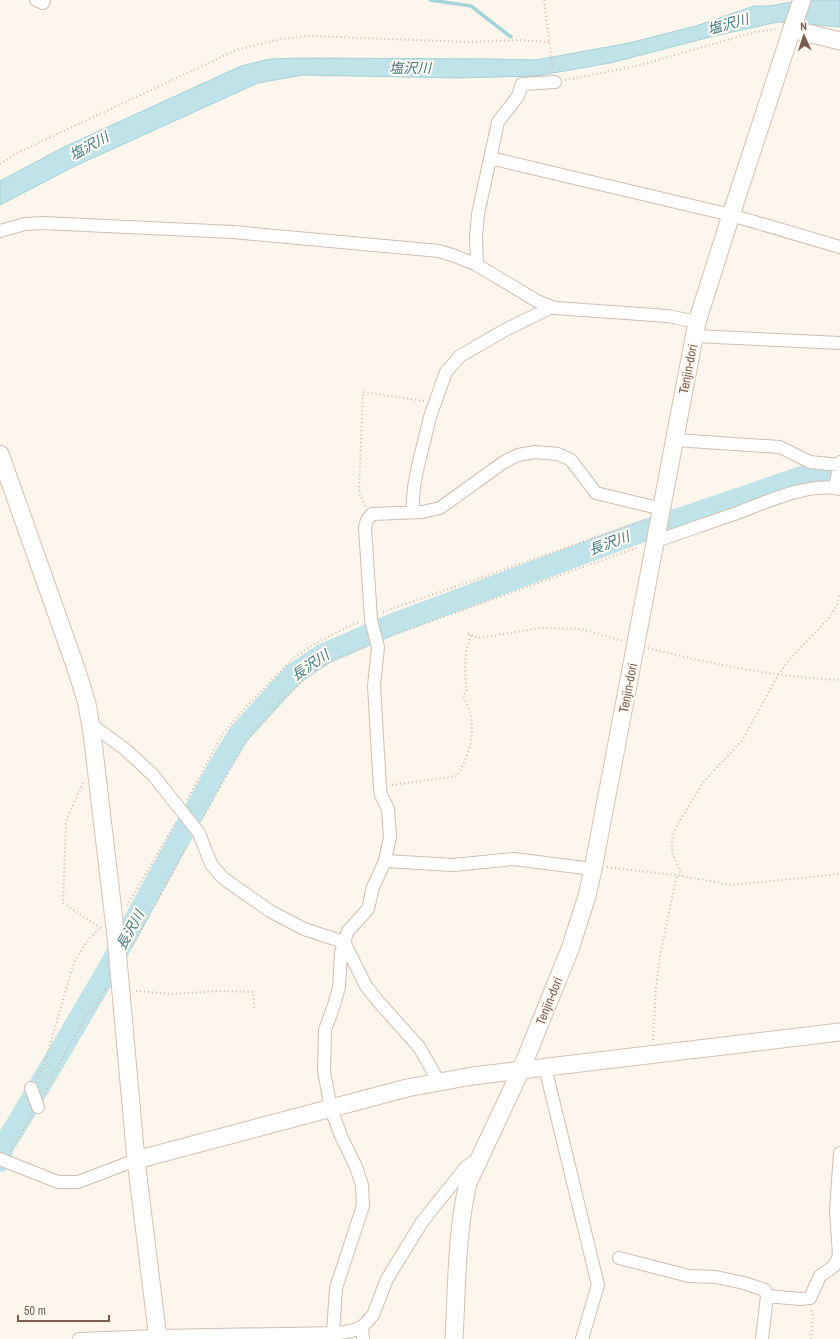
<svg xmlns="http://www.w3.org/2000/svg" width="840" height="1339" viewBox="0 0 840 1339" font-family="'Archivo Narrow','Noto Sans JP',sans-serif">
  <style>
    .water { fill: #bfe3e8; stroke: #a5d3da }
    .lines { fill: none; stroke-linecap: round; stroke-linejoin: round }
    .stream { stroke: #a5d3da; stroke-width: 3.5 }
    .river { stroke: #bfe3e8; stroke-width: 22 }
    .street-casing { stroke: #d1beb0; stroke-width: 14 }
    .secondary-casing { stroke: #d6c0b0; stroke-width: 19 }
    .path { stroke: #d9b8a5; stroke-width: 2; stroke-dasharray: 1 3; stroke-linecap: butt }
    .street { stroke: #fff; stroke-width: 12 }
    .secondary { stroke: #fff; stroke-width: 17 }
    .labels { text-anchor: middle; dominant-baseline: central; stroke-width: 4; stroke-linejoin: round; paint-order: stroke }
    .street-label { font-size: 13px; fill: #7a5c4d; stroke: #fffaf3 }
    .water-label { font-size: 14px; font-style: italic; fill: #437c86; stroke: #fffaf3 }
  </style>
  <rect width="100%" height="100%" fill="#fdf6ec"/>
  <!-- water -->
  <path class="water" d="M792,0H840V27L778,22L714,36L610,63L536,76L457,78L303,75L258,83L73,167L0,205V181L64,147L241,66L270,59L300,58L495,59L536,60L629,43L696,26L754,6H769L792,2Z"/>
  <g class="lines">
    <!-- stream -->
    <path class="stream" d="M430,0L471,6L511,37"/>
    <!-- river -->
    <path class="river" d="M0,1161L3,1146L13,1131L106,973L217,770L239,734L294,674L324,654L391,625L632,535L814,473L840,476"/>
    <defs>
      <path id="street" d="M36,0L43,3L44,0
        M490,158L731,215L840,247
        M0,231L25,224L43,223L233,232L439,251L455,256L477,265L537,301L555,308L668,316L697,322
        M477,265L476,237L478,214L498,122L518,96L522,84L555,82
        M694,336L840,343
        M675,440L780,447L810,462L840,465
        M835,488L840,462
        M412,512L414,487L418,466L430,417L446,372L460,356L505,330L552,307
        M656,541C683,532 710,522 737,513C766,502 809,482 840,489
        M91,724L126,750L153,775L199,833L211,864L223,878L270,911L304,929L344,942L366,986L377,1000L419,1047L439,1082
        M385,861L453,865L514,859L593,869
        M545,1067L598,1285L582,1339
        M31,1088L38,1107
        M0,1159L58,1182H78L136,1160
        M619,1258L689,1276L716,1277L744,1283L765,1290L767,1296L762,1339
        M767,1296L800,1299L810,1298L820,1276L834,1266L839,1256L836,1210L840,1153
        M362,1327L363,1339
        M333,1333L336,1288L363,1206L362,1185L356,1167L341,1136L331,1109L324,1071L325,1030L334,1005L339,987L341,953L344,942L348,931L368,909L373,887L385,861L390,837L388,809L381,795L380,787L374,686L378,647L371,620L365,528L367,520L372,514L422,512L440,508L504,462L518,455L535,452L558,454L571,460L596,493L662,509
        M79,1339L157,1336L339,1333L351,1331L362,1327L373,1315L387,1279L422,1222L466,1167L479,1158"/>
      <path id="secondary" d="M792,28L802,0
        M0,454L77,671L87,704L92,733L116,937L136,1160L158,1339
        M136,1160L407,1088L472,1076L840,1032
        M454,1339C457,1287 456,1234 468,1183L521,1070L570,949L587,896L593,869L697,322L731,215L792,29L840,41"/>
    </defs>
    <!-- street casing -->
    <use href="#street" class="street-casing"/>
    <!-- secondary casing -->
    <use href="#secondary" class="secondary-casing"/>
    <!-- path -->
    <path class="path" d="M544,0L553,70
      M565,80L637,66L755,32L777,29
      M0,164L17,153L234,51C260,43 282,38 308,36L468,42L519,40L549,42
      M365,506L359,492L363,392L424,401
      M383,612L645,520
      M468,634L478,638L541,628L581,629L623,641
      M387,637L639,547
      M648,648C711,664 775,677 840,680
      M83,783L66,821L63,903L101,928
      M392,785L457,776C468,758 476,734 470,713C469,707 465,701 463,696L467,690C464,671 464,654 471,635
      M187,800L223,733L246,707L293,658L316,643L360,621
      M202,819L246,741L281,701L310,674L333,660L367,646
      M607,867L682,876L732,885L840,874
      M682,876L672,852V838L676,827L704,781L742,741L778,675L789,660L829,618L836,607L840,595
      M127,906L176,822
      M132,947L189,842
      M136,991L172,994L218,991L253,992L254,1008
      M653,1040L656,987L660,955L677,875
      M36,1079L44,1066L74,962L88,940L101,927
      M45,1093L61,1060L89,1013L96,1007L100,995L106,989
      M10,1151L32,1116
      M811,1339L813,1317L811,1309"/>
    <!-- street -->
    <use href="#street" class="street"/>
    <!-- secondary -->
    <use href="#secondary" class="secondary"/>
  </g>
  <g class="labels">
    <!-- street labels -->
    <g class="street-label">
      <text transform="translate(688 369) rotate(-79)">Tenjin-dori</text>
      <text transform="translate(628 688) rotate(-79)">Tenjin-dori</text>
      <text transform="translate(549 1001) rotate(-68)">Tenjin-dori</text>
    </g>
    <!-- water labels -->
    <g class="water-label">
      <text transform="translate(728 24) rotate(-16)">塩沢川</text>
      <text x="410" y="68">塩沢川</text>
      <text transform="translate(89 146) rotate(-29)">塩沢川</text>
      <text transform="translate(609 543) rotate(-20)">長沢川</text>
      <text transform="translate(310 665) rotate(-34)">長沢川</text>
      <text transform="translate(130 930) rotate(-61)">長沢川</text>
    </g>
  </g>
  <!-- north arrow -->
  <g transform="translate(804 36) rotate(357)" stroke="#fffaf3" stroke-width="3" paint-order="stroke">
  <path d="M0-3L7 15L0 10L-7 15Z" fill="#7a5c4d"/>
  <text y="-6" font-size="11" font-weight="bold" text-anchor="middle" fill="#7a5c4d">N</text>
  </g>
  <!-- scale -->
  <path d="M18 1315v6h91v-6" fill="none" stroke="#7a5c4d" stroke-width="2"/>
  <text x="24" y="1315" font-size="12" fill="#7a5c4d" stroke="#fffaf3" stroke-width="3" paint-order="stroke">50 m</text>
</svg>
